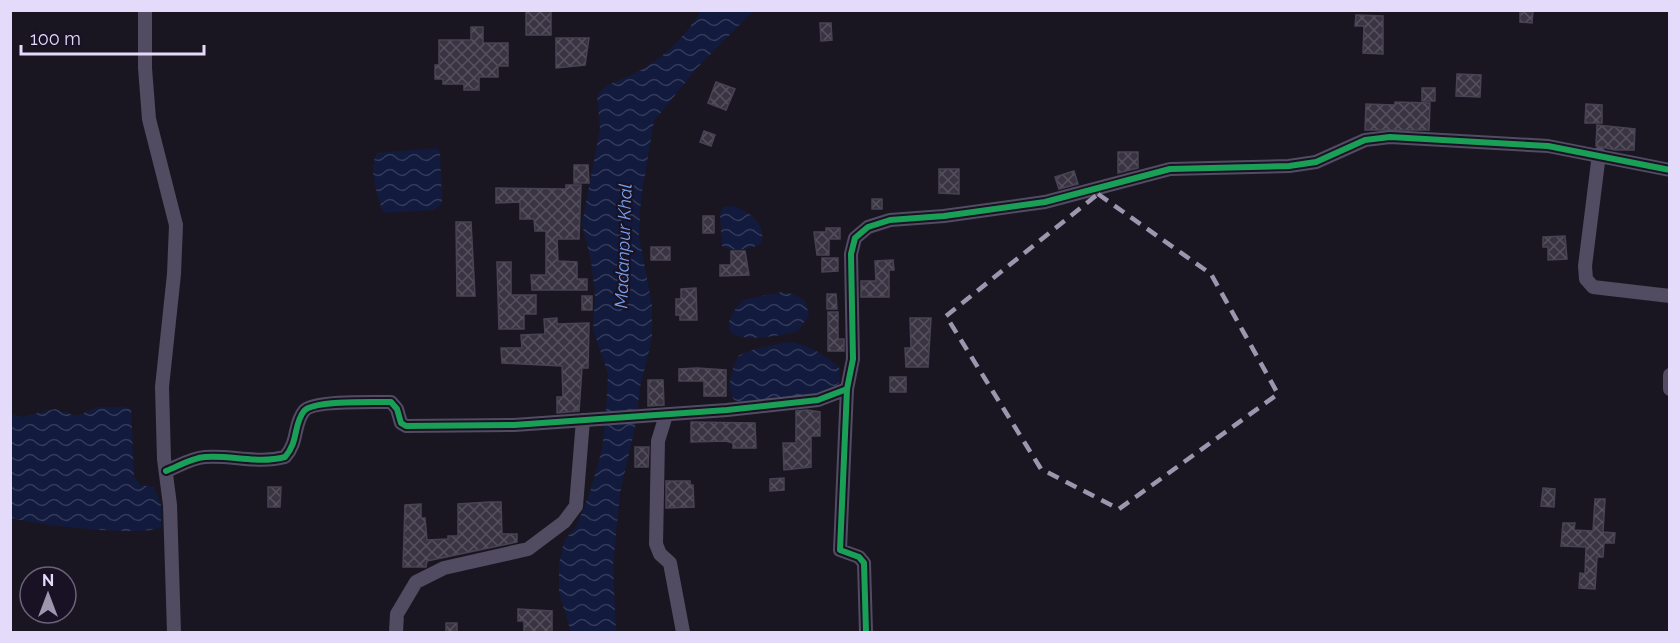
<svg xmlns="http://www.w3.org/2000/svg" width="1680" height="643" viewBox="0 0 1680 643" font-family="Raleway,sans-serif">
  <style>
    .water { fill: url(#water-waves) }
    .building { fill: url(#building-cross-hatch); stroke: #484354; stroke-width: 1.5 }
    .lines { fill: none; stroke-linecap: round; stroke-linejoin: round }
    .minor { stroke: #514c61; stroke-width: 14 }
    .cycleway-casing { stroke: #191225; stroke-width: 10 }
    .cycleway { stroke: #1a9f57; stroke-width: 6 }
    .marked { fill: none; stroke: #9d96af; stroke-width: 4.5; stroke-dasharray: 12 8; stroke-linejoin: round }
    .labels { text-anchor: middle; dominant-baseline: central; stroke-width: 4.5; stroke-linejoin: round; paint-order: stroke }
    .water-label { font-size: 18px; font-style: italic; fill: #76a1ee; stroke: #191225 }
  </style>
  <defs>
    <pattern id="water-waves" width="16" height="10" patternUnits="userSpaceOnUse" patternTransform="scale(1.5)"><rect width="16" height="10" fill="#121a3d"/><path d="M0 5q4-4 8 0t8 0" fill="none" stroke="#343b5a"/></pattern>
    <pattern id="building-cross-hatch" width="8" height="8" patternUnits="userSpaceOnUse" patternTransform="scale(1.5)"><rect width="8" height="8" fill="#3a3442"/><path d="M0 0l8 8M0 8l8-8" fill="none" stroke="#56515e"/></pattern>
  </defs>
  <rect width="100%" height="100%" fill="#1a1621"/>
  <!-- water -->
  <path class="water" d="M701,11H753L697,68L654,121L641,198L639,236L652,305V339L640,387L636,423L620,493L613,566L616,632H571L559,592V564L564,541L577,525L590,492L602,450L606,410L608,374L593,329L595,296L591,260L582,224L600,129L597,95C610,81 617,82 633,74C661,61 685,37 701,11Z
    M436,148L440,152L442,204L433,210L385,213L382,210C377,193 368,169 377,153Z
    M734,206C750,213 767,223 761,244C751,249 732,252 722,246L720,214L723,207Z
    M782,292L793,294L805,301L809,315L798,331C787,334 719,350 730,319C732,312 739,305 743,300Z
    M787,342C804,342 825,355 839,367L840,382L828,394L737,403C724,391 732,371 738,356L755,349Z
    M97,407H123L131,409L134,476L140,485L154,487L161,505V527C145,538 32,524 11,518V411L13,415L21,417L55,409L77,416Z"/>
  <!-- building -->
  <path class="building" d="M526,10H551V35H526Z
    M1520,10H1533L1532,23L1520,22Z
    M1356,15L1383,16V54L1363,53L1364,26H1355Z
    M820,23H831L832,40L821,41Z
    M471,27H483V43H508V66H498V77H479V90H464V84H443V79H435V65H439V40H471Z
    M556,38H589L585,65L556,68Z
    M1457,74L1481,75L1480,97L1456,96Z
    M716,82L735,89L726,110L708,103Z
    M1422,88H1435V101H1422Z
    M1395,102L1430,103L1429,130H1365L1366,104L1395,105Z
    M1586,104L1602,105V123H1585Z
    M1597,125L1635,129L1634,150H1615L1596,146Z
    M704,131L715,135L711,146L700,142Z
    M1118,152H1138V168L1118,173Z
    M574,165H588L589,183H574Z
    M939,169H959V194L939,193Z
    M1074,171L1078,184L1059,189L1055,177Z
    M566,185H581L579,239H557L558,261L577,262V279H587V290H532L531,275H546V231H535L534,219H520V202L496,203V188L566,189Z
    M872,199H882V209H872Z
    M703,216H714V233H703Z
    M456,222H471L475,296H457Z
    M826,228H840V239H829V255H817L814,232H826Z
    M1565,236L1567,259L1548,260V247H1543V237Z
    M651,247H670V260H651Z
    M731,251H745L749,275L720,276V265H731Z
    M822,258H838V271L822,272Z
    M893,260L894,270H889V297H861V281H876L875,261Z
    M497,262H511V295H536V314H524V329H499Z
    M696,288L697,320H680V315H676V299H681V289Z
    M827,294H836L837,309H827Z
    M582,296H592V310H582Z
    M828,312H838V339H844V351H828Z
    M557,318V324L589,323L588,368H582L579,411L557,413V397H563L562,366L502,363L501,348H522L521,335L545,334L544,319Z
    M910,318H931L928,367H906L905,348H911Z
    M697,368L726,370V396H704V381H679V369Z
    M890,377H906V392H890Z
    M648,380H663L664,405L648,406Z
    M807,410L820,412V436H811V467L784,470L783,443H796V411Z
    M691,422L755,423L756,448H733V443L726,441L691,442Z
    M635,447H649L648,467H635Z
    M784,478V490L770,491V479Z
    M666,481H690V485H693L694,507L666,508Z
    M268,487H281L280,507H268Z
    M1543,488L1555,489L1554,507L1541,506Z
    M1595,499H1605L1603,532L1615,533L1614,543H1604L1603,557H1597L1595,589L1579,588L1580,573L1585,574L1586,547L1561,546L1563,523H1575L1574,530L1593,531Z
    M490,502H501L502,534H517V542L427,561L426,567H403L405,505L421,504V518H425L427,540L448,539V536H458V504Z
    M518,609L552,611V633H524V621H518Z
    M446,623H457V633H446Z"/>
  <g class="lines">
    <!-- minor -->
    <path class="minor" d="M145,10V68L149,119L176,225L174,274L162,387L164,459L170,505L174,632
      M1599,154L1585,266L1586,279L1593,287L1670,296
      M1670,375V389
      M847,389L853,359L851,254L855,238L868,227L890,220L944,216L1045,202L1170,169L1289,166L1316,162L1365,140L1390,137L1548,146L1670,170
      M666,415L658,441L656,544L660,554L670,563L683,632
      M166,471C179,466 191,458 205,457C232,455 258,464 285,457C299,441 293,425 304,411C312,400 376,402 391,402L397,409L401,423L406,426L514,425L727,410L818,400L847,389L840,550L859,557L864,563L866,632
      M396,632L397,614L416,582L444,568L528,549L564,522L576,506L583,420"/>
    <defs>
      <path id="cycleway" d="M847,389L853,359L851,254L855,238L868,227L890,220L944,216L1045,202L1170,169L1289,166L1316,162L1365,140L1390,137L1548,146L1670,170
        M166,471C179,466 191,458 205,457C232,455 258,464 285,457C299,441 293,425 304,411C312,400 376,402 391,402L397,409L401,423L406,426L514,425L727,410L818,400L847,389L840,550L859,557L864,563L866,632"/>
    </defs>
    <!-- cycleway casing -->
    <use href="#cycleway" class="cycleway-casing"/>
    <!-- cycleway -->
    <use href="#cycleway" class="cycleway"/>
  </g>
  <!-- marked area -->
  <path class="marked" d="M1098,194L1211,274L1278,394L1119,509L1041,469L946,316Z"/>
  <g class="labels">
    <!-- water labels -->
    <g class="water-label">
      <text transform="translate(623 246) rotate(-88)">Madanpur Khal</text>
    </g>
  </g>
  <!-- border -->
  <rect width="1680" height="643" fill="none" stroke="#e4dbfb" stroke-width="24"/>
  <!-- north arrow -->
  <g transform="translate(48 595)"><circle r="28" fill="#191225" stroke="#6a627b" stroke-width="1.5"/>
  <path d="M0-4.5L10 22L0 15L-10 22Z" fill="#9d96af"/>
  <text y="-9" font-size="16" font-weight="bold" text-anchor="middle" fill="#e4dbfb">N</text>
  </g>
  <!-- scale -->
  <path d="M21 45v9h183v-9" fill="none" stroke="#e4dbfb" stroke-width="3"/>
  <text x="30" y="45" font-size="18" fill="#e4dbfb" stroke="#191225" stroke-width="4.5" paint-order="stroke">100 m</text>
</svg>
